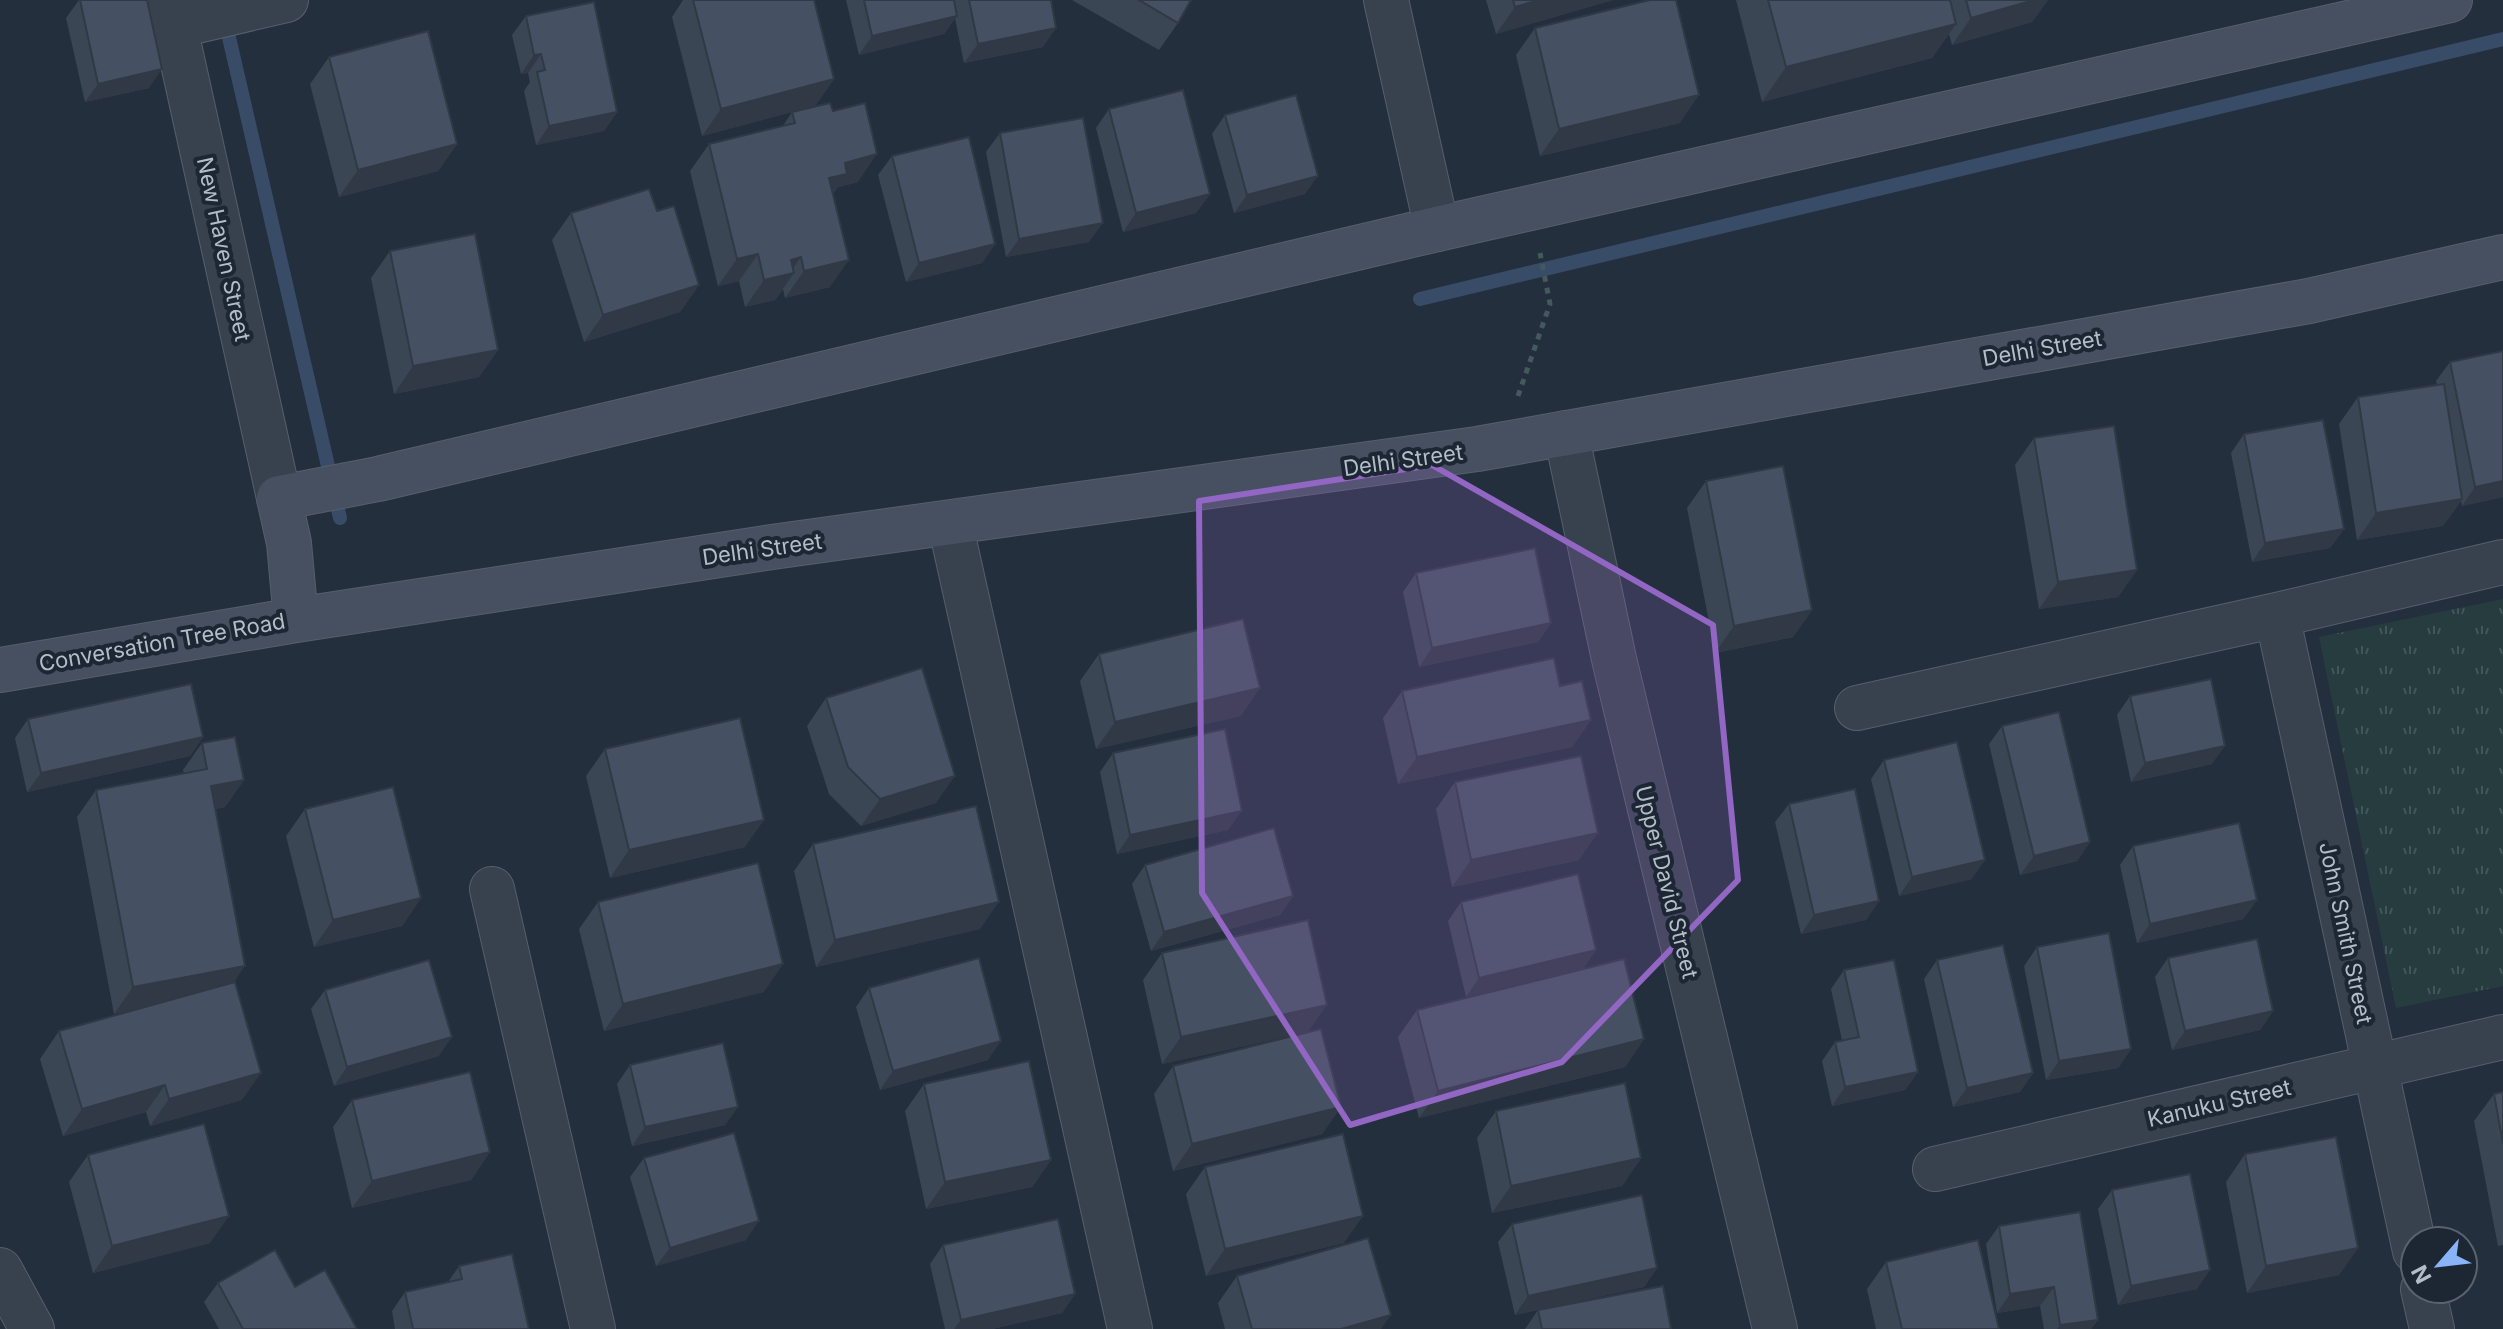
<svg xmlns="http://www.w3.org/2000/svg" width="2503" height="1329" viewBox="0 0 2503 1329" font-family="Inter,sans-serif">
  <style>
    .grass { fill: url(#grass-tufts) }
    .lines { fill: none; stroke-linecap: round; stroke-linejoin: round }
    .stream { stroke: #394c67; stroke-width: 14 }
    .street-casing { stroke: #565f6c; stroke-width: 46 }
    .secondary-casing { stroke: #565f6c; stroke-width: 46 }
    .path { stroke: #44595c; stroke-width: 5; stroke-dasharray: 6 6; stroke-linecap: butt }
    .street { stroke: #38414e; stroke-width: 44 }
    .secondary { stroke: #465061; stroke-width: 44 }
    .wall { fill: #3b4654 }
    .shaded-wall { fill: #303945 }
    .building { fill: #455162; stroke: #303945; stroke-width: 2 }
    .marked { fill: #9266c3; fill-opacity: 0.2; stroke: #9266c3; stroke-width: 6; stroke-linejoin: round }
    .labels { text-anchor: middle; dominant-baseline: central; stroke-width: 8; stroke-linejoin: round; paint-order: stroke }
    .street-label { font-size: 22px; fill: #b4bcc9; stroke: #1d2633 }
  </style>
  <defs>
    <pattern id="grass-tufts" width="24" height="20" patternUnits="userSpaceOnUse" patternTransform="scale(2)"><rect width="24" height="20" fill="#263c3f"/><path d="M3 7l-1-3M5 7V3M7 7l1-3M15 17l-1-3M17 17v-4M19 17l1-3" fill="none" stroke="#435659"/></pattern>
  </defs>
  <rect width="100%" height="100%" fill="#242f3e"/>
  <!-- grass -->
  <path class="grass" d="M2503,599V986L2396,1008L2319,637Z"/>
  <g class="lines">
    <!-- stream -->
    <path class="stream" d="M225,20L340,518
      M1420,299L2503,39"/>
    <defs>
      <path id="street" d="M169,0L279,498
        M1386,0L1437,229
        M175,26L286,0
        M1566,433L1614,659L1775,1329
        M950,523L1130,1329
        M2277,615L2415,1251
        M1857,708L2277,615L2503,562
        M492,889L593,1329
        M1935,1169L2503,1037
        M0,1270L32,1329
        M2423,1289L2432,1329"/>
      <path id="secondary" d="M296,620L289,543L279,498L378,479L1437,229L2450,0
        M0,670L296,620L772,547L1477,449L2309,301L2503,257"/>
    </defs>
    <!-- street casing -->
    <use href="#street" class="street-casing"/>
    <!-- secondary casing -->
    <use href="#secondary" class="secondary-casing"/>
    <!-- path -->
    <path class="path" d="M1518,396L1550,304L1540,253"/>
    <!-- street -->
    <use href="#street" class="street"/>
    <!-- secondary -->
    <use href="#secondary" class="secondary"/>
  </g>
  <!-- wall -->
  <path class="wall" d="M79,0H147L149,88L85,102L66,18Z
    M683,0H814L834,79L815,106L858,182L838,187L833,194L830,287L785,298L783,289L775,300L745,307L739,281L718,286L690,171L709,144L783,126L792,112L702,136L672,17Z
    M846,0H1051L1043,47L964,63L955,18L944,34L859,55Z
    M1072,0H1191L1178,23L1159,50Z
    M1486,0H1613L1496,34Z
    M1736,0H2048L2032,22L1952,45L1949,34L1932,58L1762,102Z
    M526,16L617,112L604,131L536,145L524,91L530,82L528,73L521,74L512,35Z
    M1535,28L1680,123L1540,156L1516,55Z
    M329,57L457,144L438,171L339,197L310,84Z
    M1109,109L1210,194L1196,213L1123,232L1096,128Z
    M1225,115L1305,194L1234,213L1212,134Z
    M1000,133L1089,242L1006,257L986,152Z
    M892,156L995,244L982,263L906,282L878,175Z
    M657,211L699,285L680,312L584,342L552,240L571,213Z
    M390,251L498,350L479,377L394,394L371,278Z
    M2503,351V497L2462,506L2461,501L2443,526L2357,540L2339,424L2358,397L2437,385L2436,381L2450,362Z
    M2244,434L2344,529L2330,548L2252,562L2231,453Z
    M2034,438L2137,570L2118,597L2039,609L2015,465Z
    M1706,481L1812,610L1793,637L1715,653L1687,508Z
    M1416,573L1551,623L1538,642L1419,667L1403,592Z
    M1099,654L1241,716L1096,749L1080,681Z
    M1560,686L1591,720L1572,747L1398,784L1383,718L1402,691Z
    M2130,696L2212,764L2131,782L2117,715Z
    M826,698L936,803L861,826L829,794L807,726Z
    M28,719L203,737L190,756L27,792L15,738Z
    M2002,726L2090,842L2077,861L2020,875L1989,744Z
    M202,743L244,780L225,807L215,809L234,982L242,1100L150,1126L146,1112L63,1136L40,1059L59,1031L133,1010L114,1014L77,817L96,790L184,773L183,770Z
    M605,749L745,847L610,878L586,776Z
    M1113,753L1228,830L1117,854L1100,772Z
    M1884,760L1972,879L1899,896L1871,779Z
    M1455,782L1579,860L1452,887L1436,809Z
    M1789,804L1879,901L1866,920L1801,934L1775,822Z
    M305,809L421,898L402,926L314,947L286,836Z
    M813,844L980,929L816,967L794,871Z
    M2133,846L2257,900L2243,919L2137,943L2120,865Z
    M1145,865L1293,896L1280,915L1151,951L1132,884Z
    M598,902L764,992L604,1031L579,929Z
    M1461,902L1596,950L1583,969L1644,1039L1625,1067L1419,1118L1398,1037L1417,1010L1563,974L1466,997L1448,921Z
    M2037,947L2131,1049L2118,1068L2046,1080L2024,966Z
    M1162,953L1308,1032L1162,1064L1143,980Z
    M2168,958L2273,1011L2260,1030L2172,1050L2155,977Z
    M1937,960L2033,1073L2020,1092L1953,1107L1924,979Z
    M1844,970L1918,1072L1905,1090L1832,1106L1822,1061L1835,1042L1842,1040L1831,989Z
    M869,988L988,1060L880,1090L856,1007Z
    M325,990L439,1056L334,1086L311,1009Z
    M630,1065L738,1107L725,1125L632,1146L617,1084Z
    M1173,1066L1341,1107L1322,1134L1173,1171L1154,1094Z
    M924,1084L1051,1160L1032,1187L926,1209L905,1111Z
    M2503,1092V1245L2498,1246L2474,1121L2494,1094Z
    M352,1100L490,1152L471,1180L352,1208L333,1127Z
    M1496,1111L1641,1158L1622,1186L1492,1213L1477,1138Z
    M2245,1154L2358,1248L2339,1275L2247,1293L2226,1182Z
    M88,1155L210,1243L93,1273L69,1182Z
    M644,1158L746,1240L656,1266L630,1177Z
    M1205,1167L1344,1243L1206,1276L1186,1194Z
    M2112,1190L2197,1289L2118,1305L2098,1209Z
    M1512,1224L1657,1268L1644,1287L1547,1308L1671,1329H1525L1538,1310L1515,1315L1498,1242Z
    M1999,1226L2098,1320L2091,1329H2044L2040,1306L1997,1313L1986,1244Z
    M943,1245L1075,1294L1062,1313L992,1329H945L930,1264Z
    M1886,1262L1999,1329H1876L1867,1289Z
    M459,1266L529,1329H395L392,1311L405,1292L448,1282Z
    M1237,1276L1381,1329H1225L1218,1303Z
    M218,1283L295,1287L357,1329H219L204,1302Z"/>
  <!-- shaded-wall -->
  <path class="shaded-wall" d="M1539,0H1613L1496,34L1515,7Z
    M2034,0H2048L2032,22L1952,45L1971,18Z
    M957,16L944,34L859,55L872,36Z
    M1956,24L1932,58L1762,102L1786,67Z
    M1056,28L1043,47L964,63L978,44Z
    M541,54L528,73L521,74L534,55Z
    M162,69L149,88L85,102L98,84Z
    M834,79L815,106L702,136L721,109Z
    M1699,95L1680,123L1540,156L1559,129Z
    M617,112L604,131L536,145L549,126Z
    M457,144L438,171L339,197L358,170Z
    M877,154L858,182L838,187L828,201L829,178L845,163Z
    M1318,176L1305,194L1234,213L1247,195Z
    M1210,194L1196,213L1123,232L1136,213Z
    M1103,223L1089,242L1006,257L1019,239Z
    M995,244L982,263L906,282L919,263Z
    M758,254L739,281L718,286L737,259Z
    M801,257L789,274L794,273L775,300L745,307L764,280L791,260Z
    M849,260L830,287L785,298L804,271Z
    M699,285L680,312L584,342L603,315Z
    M498,350L479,377L394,394L413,366Z
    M2503,481V497L2462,506L2475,487Z
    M2462,499L2443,526L2357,540L2376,513Z
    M2344,529L2330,548L2252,562L2265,543Z
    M2137,570L2118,597L2039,609L2058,582Z
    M1812,610L1793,637L1715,653L1734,626Z
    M1551,623L1538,642L1419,667L1432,648Z
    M1260,688L1241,716L1096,749L1115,722Z
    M1591,720L1572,747L1398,784L1417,757Z
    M203,737L190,756L27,792L41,773Z
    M2225,746L2212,764L2131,782L2145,763Z
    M955,776L936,803L861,826L880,799Z
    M244,780L225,807L192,813L211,786Z
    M1242,811L1228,830L1117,854L1130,835Z
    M764,820L745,847L610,878L629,850Z
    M1598,833L1579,860L1452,887L1471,860Z
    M2090,842L2077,861L2020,875L2034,856Z
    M1985,860L1972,879L1899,896L1912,877Z
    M1293,896L1280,915L1151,951L1164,932Z
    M421,898L402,926L314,947L333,920Z
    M2257,900L2243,919L2137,943L2150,924Z
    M1879,901L1866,920L1801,934L1814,915Z
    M999,902L980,929L816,967L835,940Z
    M1596,950L1583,969L1466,997L1479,978Z
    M783,964L764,992L604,1031L623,1004Z
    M245,966L226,994L114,1014L133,987Z
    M1327,1005L1308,1032L1162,1064L1181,1037Z
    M2273,1011L2260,1030L2172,1050L2185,1031Z
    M452,1037L439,1056L334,1086L347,1067Z
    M1644,1039L1625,1067L1419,1118L1438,1091Z
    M1001,1041L988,1060L880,1090L893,1071Z
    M2131,1049L2118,1068L2046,1080L2059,1061Z
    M1918,1072L1905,1090L1832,1106L1845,1087Z
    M261,1073L242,1100L150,1126L169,1099Z
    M2033,1073L2020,1092L1953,1107L1967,1088Z
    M165,1085L146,1112L63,1136L82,1109Z
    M738,1107L725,1125L632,1146L645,1127Z
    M1341,1107L1322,1134L1173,1171L1192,1144Z
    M490,1152L471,1180L352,1208L372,1181Z
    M1641,1158L1622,1186L1492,1213L1511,1186Z
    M1051,1160L1032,1187L926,1209L945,1182Z
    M229,1216L210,1243L93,1273L112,1246Z
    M1363,1216L1344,1243L1206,1276L1225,1249Z
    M759,1221L746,1240L656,1266L670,1248Z
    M2358,1248L2339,1275L2247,1293L2266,1266Z
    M1657,1268L1644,1287L1515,1315L1528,1296Z
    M2210,1270L2197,1289L2118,1305L2131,1286Z
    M2054,1287L2040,1306L1997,1313L2010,1294Z
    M1075,1294L1062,1313L992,1329H954L961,1320Z
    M1391,1315L1381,1329H1341Z
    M2098,1320L2091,1329H2057L2060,1325Z"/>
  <!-- building -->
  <path class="building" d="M80,0H147L162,69L98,84Z
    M693,0H814L834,79L721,109Z
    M864,0H954L957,16L872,36Z
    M969,0H1051L1056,28L978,44Z
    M1139,0H1191L1178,23Z
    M1513,0H1539L1515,7Z
    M1650,0H1676L1699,95L1559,129L1535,28Z
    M1768,0H1950L1956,24L1786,67Z
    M1966,0H2034L1971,18Z
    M594,2L617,112L549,126L537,72L545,70L541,54L534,55L526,16Z
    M428,31L457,144L358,170L329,57Z
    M1183,90L1210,194L1136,213L1109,109Z
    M1296,95L1318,176L1247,195L1225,115Z
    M830,103L833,111L865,103L877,154L845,163L847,174L829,178L849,260L804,271L801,257L791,260L794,273L764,280L758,254L737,259L709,144L795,123L792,112Z
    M1083,118L1103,223L1019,239L1000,133Z
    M969,137L995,244L919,263L892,156Z
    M649,189L657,211L674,206L699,285L603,315L571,213Z
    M475,234L498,350L413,366L390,251Z
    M2503,351V481L2475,487L2450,362Z
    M2444,384L2462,499L2376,513L2358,397Z
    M2323,420L2344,529L2265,543L2244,434Z
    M2114,426L2137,570L2058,582L2034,438Z
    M1783,466L1812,610L1734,626L1706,481Z
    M1535,548L1551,623L1432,648L1416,573Z
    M1243,619L1260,688L1115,722L1099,654Z
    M1554,658L1560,686L1582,681L1591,720L1417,757L1402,691Z
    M922,668L955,776L880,799L848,767L826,698Z
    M2211,679L2225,746L2145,763L2130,696Z
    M191,684L203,737L41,773L28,719Z
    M2059,712L2090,842L2034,856L2002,726Z
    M740,718L764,820L629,850L605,749Z
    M1225,729L1242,811L1130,835L1113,753Z
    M235,737L244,780L211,786L245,966L133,987L96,790L207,769L202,743Z
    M1957,742L1985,860L1912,877L1884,760Z
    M1581,756L1598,833L1471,860L1455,782Z
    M393,787L421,898L333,920L305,809Z
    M1855,789L1879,901L1814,915L1789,804Z
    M976,806L999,902L835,940L813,844Z
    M2239,823L2257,900L2150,924L2133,846Z
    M1274,828L1293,896L1164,932L1145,865Z
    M758,863L783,964L623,1004L598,902Z
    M1578,874L1596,950L1479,978L1461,902Z
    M1308,920L1327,1005L1181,1037L1162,953Z
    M2109,933L2131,1049L2059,1061L2037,947Z
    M2257,939L2273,1011L2185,1031L2168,958Z
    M2003,945L2033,1073L1967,1088L1937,960Z
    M979,958L1001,1041L893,1071L869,988Z
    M1624,959L1644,1039L1438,1091L1417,1010Z
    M429,960L452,1037L347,1067L325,990Z
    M1894,960L1918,1072L1845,1087L1835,1042L1859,1037L1844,970Z
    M235,982L261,1073L169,1099L165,1085L82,1109L59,1031Z
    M1321,1029L1341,1107L1192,1144L1173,1066Z
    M723,1043L738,1107L645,1127L630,1065Z
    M1029,1061L1051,1160L945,1182L924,1084Z
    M470,1072L490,1152L372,1181L352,1100Z
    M1625,1083L1641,1158L1511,1186L1496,1111Z
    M2503,1092V1144L2494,1094Z
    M204,1124L229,1216L112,1246L88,1155Z
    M734,1133L759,1221L670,1248L644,1158Z
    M1343,1134L1363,1216L1225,1249L1205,1167Z
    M2336,1137L2358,1248L2266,1266L2245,1154Z
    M2190,1174L2210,1270L2131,1286L2112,1190Z
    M1642,1195L1657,1268L1528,1296L1512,1224Z
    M2080,1212L2098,1320L2060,1325L2054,1287L2010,1294L1999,1226Z
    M1058,1219L1075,1294L961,1320L943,1245Z
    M1368,1238L1391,1315L1341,1329H1252L1237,1276Z
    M1978,1240L1999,1329H1902L1886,1262Z
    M275,1250L295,1287L325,1270L357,1329H243L218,1283Z
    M512,1254L529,1329H413L405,1292L462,1279L459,1266Z
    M1663,1286L1671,1329H1542L1538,1310Z"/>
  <!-- marked area -->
  <path class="marked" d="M1432,465L1713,625L1738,880L1562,1062L1350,1125L1202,893L1199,501Z"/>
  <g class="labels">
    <!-- street labels -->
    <g class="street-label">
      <text transform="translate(224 249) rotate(78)">New Haven Street</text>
      <text transform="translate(2042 348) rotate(-10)">Delhi Street</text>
      <text transform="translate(1403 460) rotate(-8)">Delhi Street</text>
      <text transform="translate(762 549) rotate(-8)">Delhi Street</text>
      <text transform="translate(162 642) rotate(-10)">Conversation Tree Road</text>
      <text transform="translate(1667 882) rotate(76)">Upper David Street</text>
      <text transform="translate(2346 933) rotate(78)">John Smith Street</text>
      <text transform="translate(2219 1103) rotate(-13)">Kanuku Street</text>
    </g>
  </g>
  <!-- north arrow -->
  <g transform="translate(2439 1265) rotate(242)"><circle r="38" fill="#1d2633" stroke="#59626f" stroke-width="2"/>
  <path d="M0-6L14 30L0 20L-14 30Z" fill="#8ab4f8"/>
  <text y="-12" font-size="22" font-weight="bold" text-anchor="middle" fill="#b4bcc9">N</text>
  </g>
</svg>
